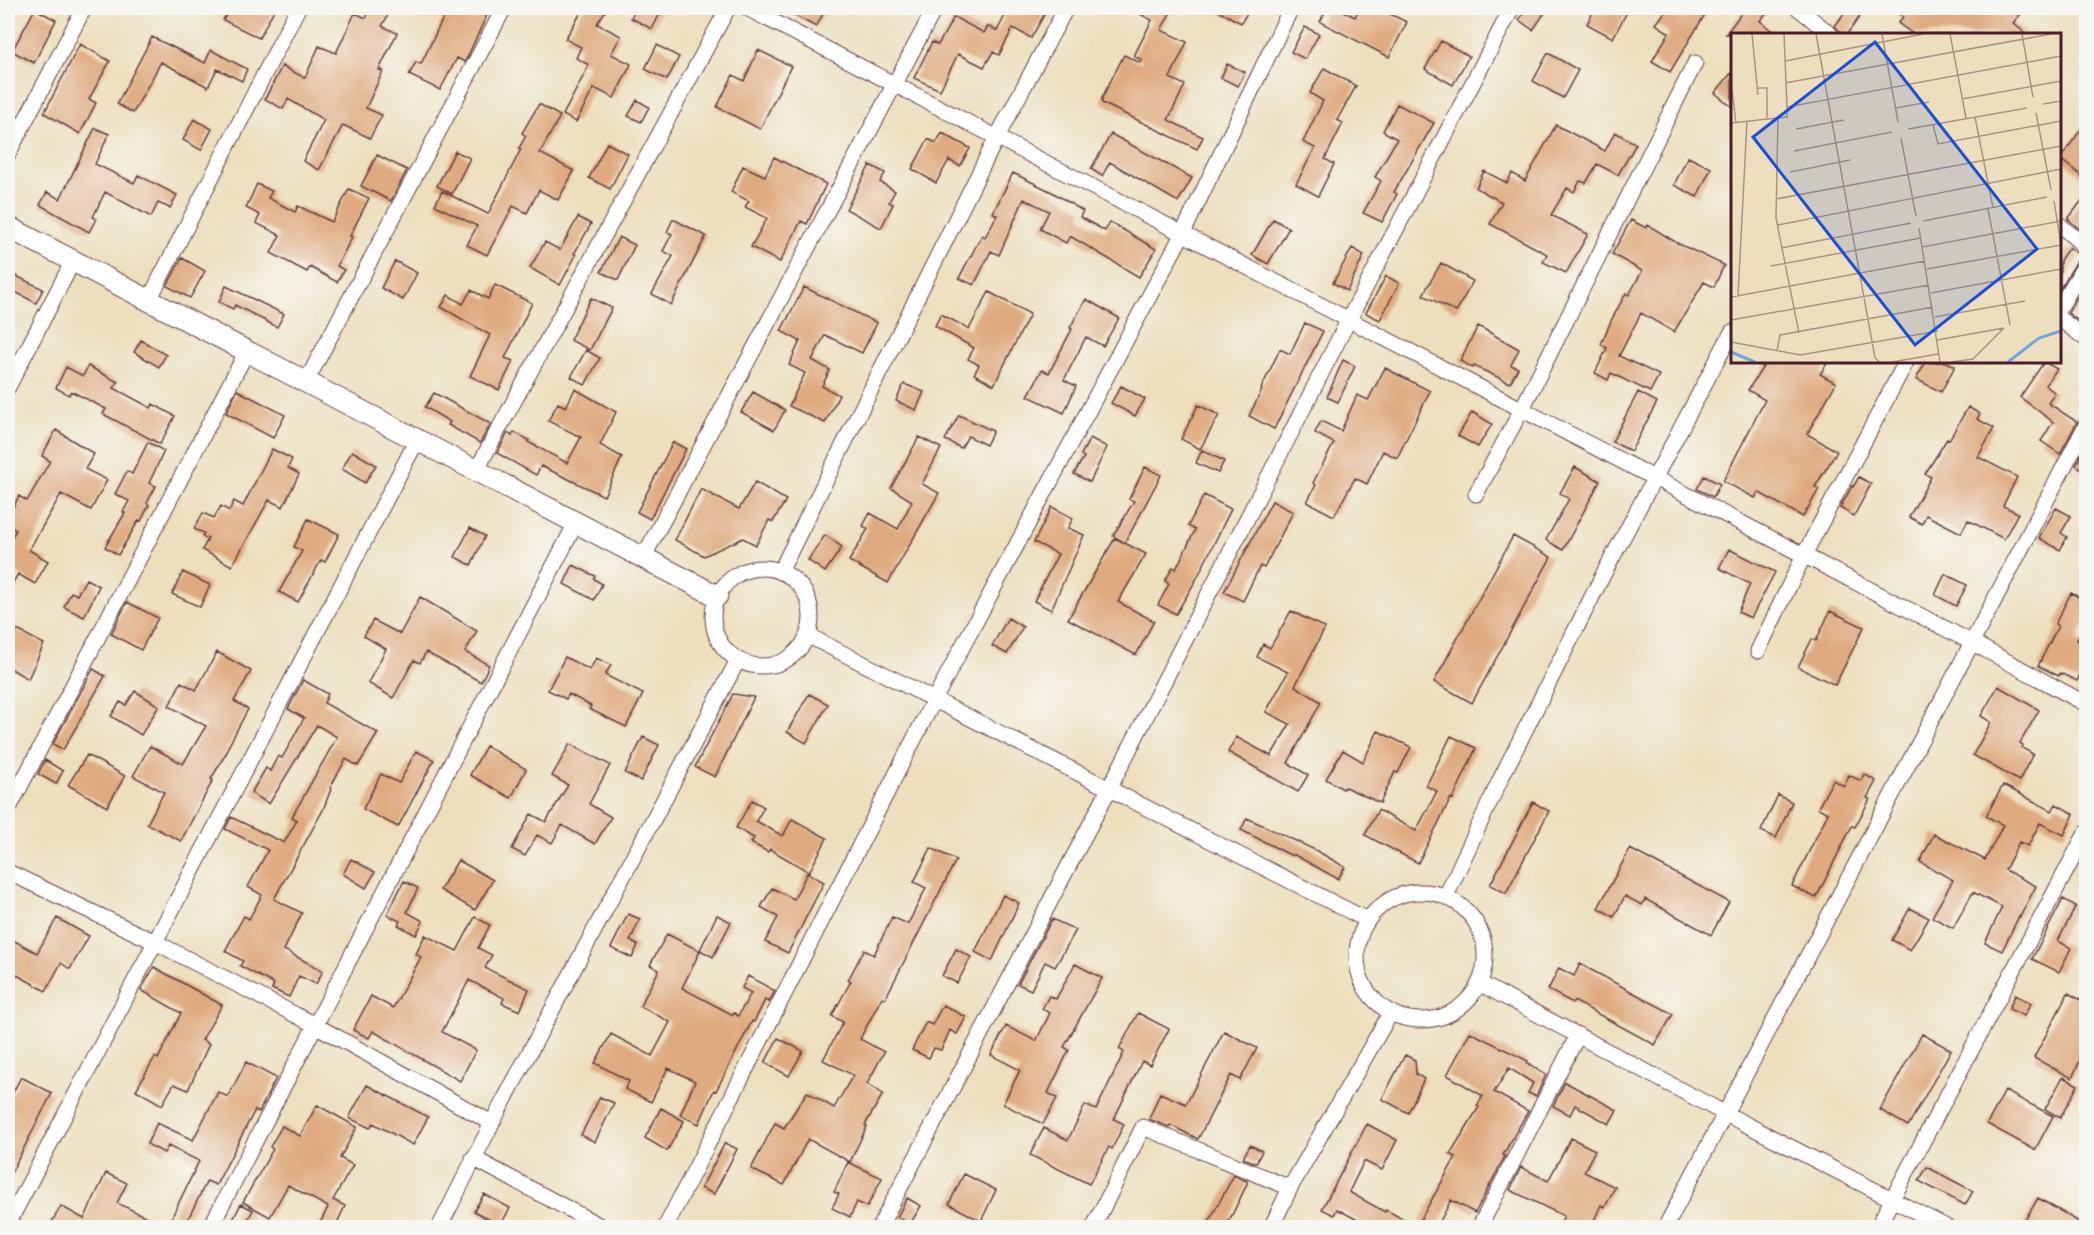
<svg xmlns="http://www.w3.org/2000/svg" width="2094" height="1235" viewBox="0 0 2094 1235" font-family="'EB Garamond',serif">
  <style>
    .building { fill: #dfaa7f }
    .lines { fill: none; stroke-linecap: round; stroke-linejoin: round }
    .street-casing { stroke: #623c41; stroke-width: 17 }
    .secondary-casing { stroke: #623c41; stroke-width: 23 }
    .street { stroke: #fff; stroke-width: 15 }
    .secondary { stroke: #fff; stroke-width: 21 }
    .inset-river { fill: none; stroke: #6fa6dd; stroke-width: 3 }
    .inset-road { fill: none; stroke: #ac9283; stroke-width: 1.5 }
    .view { fill: #1d4ed8; fill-opacity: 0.15; stroke: #1d4ed8; stroke-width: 3 }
    .inset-edge { fill: none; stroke: #4a1f2b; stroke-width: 3 }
  </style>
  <rect width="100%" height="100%" fill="#f6f6f2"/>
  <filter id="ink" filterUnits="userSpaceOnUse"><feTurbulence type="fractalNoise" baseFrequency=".0167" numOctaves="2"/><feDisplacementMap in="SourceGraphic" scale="12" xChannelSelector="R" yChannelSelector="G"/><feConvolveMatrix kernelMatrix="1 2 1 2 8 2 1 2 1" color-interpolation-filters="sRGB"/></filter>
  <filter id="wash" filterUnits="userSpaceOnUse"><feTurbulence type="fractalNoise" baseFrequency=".008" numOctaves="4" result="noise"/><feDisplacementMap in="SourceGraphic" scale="24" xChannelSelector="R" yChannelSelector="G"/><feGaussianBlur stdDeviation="1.35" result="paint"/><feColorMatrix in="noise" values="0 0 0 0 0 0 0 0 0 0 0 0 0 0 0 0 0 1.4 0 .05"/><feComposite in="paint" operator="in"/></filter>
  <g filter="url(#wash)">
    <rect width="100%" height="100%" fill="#eddfbd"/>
    <g id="blocks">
      <!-- building -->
      <path class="building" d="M230,8H275L259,38L223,20Z
        M371,8H392L382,26L397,33L379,70L383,71L366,108L382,115L370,138L343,125L319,170L303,161L324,120L288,99L283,109L265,99L282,66L305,78L319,46L336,53L355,13L366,18Z
        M459,8H490L465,62L457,58L440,90L409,75L416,62L421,64L446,12L455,16Z
        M584,8H607L597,24L621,36L611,54L631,64L614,98L594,88L576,122L563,115L589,65L576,58L581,47L565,39Z
        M636,8H663L652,29L631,18Z
        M781,8H826L816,27Z
        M1009,8H1048L1031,38L1013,28L999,55L993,52L984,67L958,54L940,90L914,78L932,42L938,45L954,17L984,33L988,26L997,31Z
        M1128,8H1173L1161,30L1187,42L1170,78L1185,85L1168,120L1203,137L1197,149L1102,103V98L1124,55L1141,63L1142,60L1134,56L1152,20Z
        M1213,8H1250L1241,23Z
        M1327,8H1336L1355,17L1359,8H1377L1407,22L1389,57L1320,22Z
        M1527,8H1548L1533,30L1519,20Z
        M1595,8H1629L1613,38L1587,24Z
        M1668,8H1709L1670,72L1652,61L1669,33L1656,24Z
        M1745,8H1770L1760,21L1776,34H1726Z
        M1848,8H1866L1847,34H1843L1835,26Z
        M1890,8H2026L2013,23L2026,34H1913L1898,23L1903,17Z
        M35,9L56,20L34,63L12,51Z
        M1305,27L1319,34L1305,59L1291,52Z
        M152,37L205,63L211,50L247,69L242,81L217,69L208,87L161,62L133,113L117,104Z
        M1441,41L1469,56L1453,85L1425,69Z
        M80,44L110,61L89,99L96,103L80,134L44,113Z
        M657,45L679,57L667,80L645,69Z
        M758,50L791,66L760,129L717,107L733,75L744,81Z
        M1548,53L1578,70L1563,98L1533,81Z
        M1227,64L1245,72L1238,86L1221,78Z
        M1324,68L1356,86L1337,120L1343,123L1325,159L1334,164L1318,196L1296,184L1315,148L1303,142L1323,101L1310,93Z
        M1732,72V107L1715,93Z
        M637,100L649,107L641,122L628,116Z
        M539,104L560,116L540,153L574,171L558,200L539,190L527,213L513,206L487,255L467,245L477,226L435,205L442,191L488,214L521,149L519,148L526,136L522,133Z
        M1397,104L1434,123L1394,192L1397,194L1382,222L1363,213L1381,181L1375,177L1397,139L1383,131Z
        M194,119L212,129L201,150L183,140Z
        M2086,122V179L2060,159Z
        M1556,125L1605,151L1615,132L1636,144L1618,175L1597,164L1586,183L1580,181L1574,192L1567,188L1551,215L1588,234L1566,273L1543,262L1547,254L1490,224L1502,202L1476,188L1484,171L1507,183L1512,173L1525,181Z
        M95,128L109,134L95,164L134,183L138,175L177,195L170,208L158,203L151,217L105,192L93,217L96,219L89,232L40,205L47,192L60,199Z
        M942,133L970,148L960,166L949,160L936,183L912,169L928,139L936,143Z
        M1111,134L1192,178L1178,202L1110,162L1102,176L1091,169Z
        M607,143L628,154L610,189L589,178Z
        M455,151L470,158L452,194L437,186Z
        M377,155L407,170L391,201L361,186Z
        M774,157L826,184L807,224L801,221L780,262L751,247L767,218L745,207L749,201L731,192L743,166L765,176Z
        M1688,157L1711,168L1697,197L1674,185Z
        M870,165L885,173L880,182L895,191L889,202L893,204L881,228L846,209Z
        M1013,173L1052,192L1083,211L1080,217L1105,231L1110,222L1156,249L1139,277L1070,236L1066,243L1040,229L1049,211L1024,199L999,255L991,251L974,285L959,278L982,235L985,237L997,215L993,213Z
        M257,184L272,191L268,198L295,212L298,206L332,222L349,189L369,198L350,236L352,237L337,266L344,270L337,282L310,267L307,272L271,253L280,235L256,223L260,215L246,208Z
        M2086,195V235L2068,219Z
        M578,217L591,224L574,254L576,255L560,285L530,268L545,242L560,250Z
        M673,219L706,236L671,305L652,294L673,256L663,251L672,234L667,232Z
        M1273,219L1289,228L1268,264L1252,255Z
        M1631,220L1646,228L1648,225L1677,243L1724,265L1714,287L1704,282L1674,332L1641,313L1619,356L1659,375L1650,392L1611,373L1608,380L1595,373L1607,348L1601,344L1612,319L1626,293L1629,295L1642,271L1612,254Z
        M619,237L635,245L618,280L601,272Z
        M2069,247L2080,256L2060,289V260Z
        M1352,248L1364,255L1347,291L1333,283Z
        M182,258L205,271L190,298L167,286Z
        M395,261L417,273L403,300L381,288Z
        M1441,263L1473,281L1456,312L1423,295Z
        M8,272L43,289L36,303L8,288Z
        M1386,276L1399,283L1380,320L1366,313Z
        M495,285L532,303L505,358L513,361L499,390L470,376L490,335L441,307L448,295L463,304L471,290L488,299Z
        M226,286L284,314L277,327L235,305L233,309L219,302Z
        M804,287L877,323L862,353L825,335L812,360L830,370L822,386L839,395L825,423L789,406L805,373L789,365L800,341L781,331Z
        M989,292L1030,314L994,385L974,374L979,365L968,359L974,348L935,326L941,314L969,329Z
        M2080,292L2086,297V327L2068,313Z
        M591,298L612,308L590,350L570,340Z
        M1086,299L1119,318L1103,346L1086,337L1064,380L1076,386L1064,413L1028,396L1042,370L1049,373L1072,329L1070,328Z
        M1305,323L1323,331L1274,429L1249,416L1262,390L1261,389L1280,349L1290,354Z
        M1478,326L1519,349L1511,365L1518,368L1510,383L1474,366L1473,368L1460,361Z
        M141,340L166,355L159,367L134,352Z
        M586,350L600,358L585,385L571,377Z
        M1343,360L1355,366L1338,402L1327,397Z
        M1766,362H1828L1820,374L1836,383L1807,434L1837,451L1815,487L1819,489L1803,517L1758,492L1755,498L1723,481L1765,400L1748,390Z
        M1926,362H1947L1955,366L1941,392L1916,379Z
        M2044,362L2057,369L2045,385L2055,393L2048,403L2077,422L2060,454L2041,441L2053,422L2020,397Z
        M88,366L118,382L114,388L151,408L153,404L175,416L160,444L103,414L106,409L71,391L69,395L56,388L66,367L83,376Z
        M1385,368L1430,391L1397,458L1383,451L1367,484L1355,478L1334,516L1307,502L1316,485L1313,483L1334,443L1315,433L1321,421L1341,431L1357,395L1368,400Z
        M904,384L924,392L916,410L896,401Z
        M1121,386L1145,399L1135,416L1111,403Z
        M575,389L616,412L600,445L622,457L604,496L541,466L536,475L497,453L508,433L512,436L514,432L529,440L528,442L567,463L581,437L548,421L558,403L566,407Z
        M237,390L285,415L273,438L226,413Z
        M753,392L785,410L774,430L741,412Z
        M1638,392L1657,402L1631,451L1612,442Z
        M434,393L491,424L480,443L448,425L450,422L425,407Z
        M1198,405L1219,415L1200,449L1181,439Z
        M1968,407L1980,414L1977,419L1994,428L1978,457L2017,477L2003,506L2018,513L2004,539L1968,520L1961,533L1926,515L1922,524L1909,517L1931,477L1925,474L1947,439L1949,440Z
        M1472,412L1492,424L1478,447L1458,436Z
        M959,415L993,431L986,445L968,436L961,448L945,440Z
        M56,430L94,454L85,469L107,480L91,510L61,494L29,550L48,561L35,584L18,574L8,591V543L16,530L8,526V517L19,496L27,501L50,461L42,456Z
        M919,437L941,448L922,484L939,493L888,583L849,561L868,529L863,526L870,513L898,529L912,501L891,488Z
        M1090,438L1107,447L1090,482L1074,474L1084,457L1081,455Z
        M148,442L164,451L149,483L156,486L147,503L149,505L141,521L139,520L118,555L105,547L125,513L123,512L129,501L115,494L127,471L132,474Z
        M673,442L686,449L650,519L637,512Z
        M2086,445V472L2076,465Z
        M272,449L292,459L288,468L299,474L283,507L269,500L232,566L202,550L208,539L202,536L204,533L194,529L203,513L214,518L221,506L229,511L234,501L243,506Z
        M1202,450L1224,461L1218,473L1196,463Z
        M352,451L376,465L365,483L342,469Z
        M1145,467L1161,475L1125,543L1113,536L1134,501L1129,499Z
        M1575,467L1600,481L1563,550L1546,540L1569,499L1560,493Z
        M1704,476L1720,484L1713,497L1697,489Z
        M1859,477L1871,484L1854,516L1840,508L1852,486L1853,487Z
        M755,482L786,500L773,522L769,520L756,545L743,538L704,556L675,540L701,489L739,509Z
        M1204,495L1231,509L1196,580L1176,614L1158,605L1169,584L1165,581L1173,567L1176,569L1195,530L1188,526Z
        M1272,501L1293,512L1264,568L1260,566L1243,601L1224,592Z
        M1052,507L1073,518L1068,528L1084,535L1051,610L1034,601L1058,554L1034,542Z
        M2056,508L2071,516L2061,533L2067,537L2060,550L2039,538Z
        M308,519L339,534L325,562L321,560L298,602L279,592L302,551L294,547Z
        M470,528L485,536L471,565L455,557Z
        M825,535L842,547L825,572L808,560Z
        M1513,536L1551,557L1472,703L1434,682Z
        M1115,538L1146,554L1118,602L1154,621L1136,655L1068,619Z
        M1729,549L1775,572L1751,618L1738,612L1750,584L1719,568Z
        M573,565L595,576L594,579L602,584L594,600L564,584Z
        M183,572L210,585L200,607L172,594Z
        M1945,574L1967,585L1956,606L1935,595Z
        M86,579L99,586L84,617L64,607L71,592L77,595Z
        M2071,593L2086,601V621L2077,640L2086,644V661L2077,681L2060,673L2059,676L2038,666L2058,626L2055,624Z
        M420,597L477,631L465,652L489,665L481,682L426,652L420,663L414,660L393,698L368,683L386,649L364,636L373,620L400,634Z
        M127,602L158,618L141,650L111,634Z
        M1291,611L1325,628L1295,686L1321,702L1288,763L1308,775L1298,792L1228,752L1236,737L1271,756L1290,724L1266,712L1288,672L1257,657L1263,644L1270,648Z
        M1830,611L1864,627L1835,685L1798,667L1812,639L1816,641Z
        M1008,618L1023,627L1007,654L992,646Z
        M8,625L44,644L28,679L8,667Z
        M217,652L251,671L234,701L248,709L227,749L228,750L211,779L213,780L181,841L147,824L164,792L133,776L150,746L183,764L206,726L169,706L181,682L196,690Z
        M565,657L590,670L596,658L611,665L605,675L643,694L626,727L589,709L591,706L569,694L566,699L548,690Z
        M93,669L105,676L63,750L53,744Z
        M303,680L328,694L324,703L378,733L358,766L346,759L330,788L331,789L323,810L274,899L302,913L284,950L323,971L316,984L299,976L289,997L272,989L274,984L240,966L243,961L225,951L244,916L249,919L262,895L248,887L268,850L225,829L231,817L284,843L297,820L292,817L337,737L317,725L269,804L251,793L266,768L270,771L278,756L282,758L304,718L288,709Z
        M1998,686L2039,710L2020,743L2023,745L2022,748L2033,754L2019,781L1973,755L1991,722L1981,716Z
        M135,691L159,706L141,735L111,716L120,702L126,705Z
        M733,694L754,697L715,777L695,767Z
        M809,694L828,704L806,743L787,732Z
        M1378,731L1411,747L1398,773L1395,772L1380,803L1345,787L1343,789L1326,779L1343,750L1363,762Z
        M1451,736L1476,748L1453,799L1451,798L1418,863L1365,835L1378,810L1416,831L1437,791L1426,786Z
        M643,737L659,745L641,781L625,773Z
        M570,744L610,765L589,804L611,817L595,844L562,825L552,843L537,835L525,856L512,849L531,814L546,822L568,785L552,776Z
        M486,746L526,769L511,798L470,775Z
        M416,751L434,760L398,827L363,809L381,774L399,783Z
        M87,755L125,776L107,807L68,785Z
        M45,760L63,771L56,784L38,774Z
        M1864,774L1876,781L1867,798L1870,799L1855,827L1852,826L1816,898L1792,886L1828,813L1818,808L1833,780L1844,786L1849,775L1861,781Z
        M2003,785L2052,811L2056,804L2074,814L2064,835L2040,823L2028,846L2019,842L2005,870L2036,886L2020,917L2019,916L2002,951L1985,943L2002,907L1973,892L1953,928L1932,917L1953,880L1920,862L1934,834L1985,860L2003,825L1986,816Z
        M1778,795L1792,802L1776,838L1761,831Z
        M752,800L764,807L756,821L781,835L783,836L792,819L827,838L809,872L770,849L768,852L751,843L754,838L736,828Z
        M1533,802L1549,811L1506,893L1490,885Z
        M1247,818L1317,851L1345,867L1338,879L1293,854L1292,856L1241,830Z
        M931,848L956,860L885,999L882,997L860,1039L884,1052L867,1084L883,1094L865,1125L867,1126L850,1162L808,1139L784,1185L751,1169L775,1123L784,1128L807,1092L834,1108L853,1075L823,1060L843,1022L832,1016L851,981L848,980L864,950L874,955L892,917L908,924L926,888L914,882Z
        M1630,849L1729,902L1711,935L1645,899L1642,905L1625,896L1614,917L1598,908Z
        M351,859L375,872L366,888L343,874Z
        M458,860L493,880L475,910L440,890Z
        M807,873L824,882L788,953L765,942L778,917L761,907L772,888L794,899Z
        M404,881L418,888L407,912L423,921L416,935L398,925L400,921L387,915Z
        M1003,895L1019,903L992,961L975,952Z
        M2063,899L2076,906L2058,941L2071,948L2059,972L2032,959Z
        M1910,908L1929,918L1910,950L1892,940Z
        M628,914L640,919L630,941L638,945L632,958L611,948Z
        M717,915L731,922L713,957L700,950Z
        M475,917L490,925L478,948L492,955L485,968L529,989L520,1011L502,1003L504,998L469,980L442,1032L476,1050L460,1081L373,1031L369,1038L353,1030L371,996L393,1008L421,957L416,954L425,935L457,951Z
        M57,918L89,936L70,969L61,963L46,991L8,970V950L13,940L37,953Z
        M1052,919L1076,930L1055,967L1045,962L1031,990L1018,984Z
        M667,934L700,951L682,988L733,1015L734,1013L738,1016L751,993L742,988L748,976L775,991L769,1002L765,1000L754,1022L752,1021L716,1091L714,1090L699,1124L680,1115L695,1081L668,1068L651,1102L625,1089L629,1081L595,1063L611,1034L652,1056L670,1022L640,1006L659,970L650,965Z
        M956,949L971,957L957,983L942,976Z
        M1075,964L1102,978L1064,1047L1069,1050L1048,1093L1057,1098L1043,1124L1003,1104L1020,1070L991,1055L1006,1026L1036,1041L1050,1013L1042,1009L1049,996L1056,999Z
        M1580,964L1673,1014L1655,1045L1574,1001L1573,1003L1548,990L1559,968L1574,976Z
        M154,967L222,1005L202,1040L209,1044L188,1090L174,1084L162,1105L136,1090L155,1057L158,1059L181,1013L141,990Z
        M2068,993L2086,1003V1047L2072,1078L2034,1058Z
        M2015,995L2031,1003L2024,1016L2009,1009Z
        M943,1005L966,1017L957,1034L950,1030L941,1050L934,1048L929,1058L912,1050L926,1022L932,1025Z
        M1138,1013L1169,1029L1150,1065L1142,1061L1114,1119L1124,1124L1112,1149L1109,1147L1089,1184L1030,1155L1044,1128L1068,1140L1085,1105L1096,1110L1124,1052L1119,1049Z
        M1224,1031L1257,1048L1240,1080L1231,1075L1198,1139L1170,1125L1169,1127L1149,1119L1160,1093L1186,1104Z
        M1470,1032L1528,1061L1527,1063L1546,1075L1536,1096L1528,1093L1533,1083L1509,1068L1494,1092L1528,1111L1503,1155L1505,1156L1504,1158L1475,1213L1451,1200L1437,1227H1430L1419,1222L1456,1157L1450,1154L1479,1107L1477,1106L1483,1096L1447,1075Z
        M1922,1034L1951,1050L1908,1126L1880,1110Z
        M778,1038L803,1051L789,1076L765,1063Z
        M1405,1055L1415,1060L1416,1074L1424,1079L1408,1113L1382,1099Z
        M246,1062L276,1078L259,1112L255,1110L216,1185L207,1181L184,1227H49L61,1206L84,1219L106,1173L127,1183L117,1203L167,1227L199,1161L168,1146L164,1153L147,1144L157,1123L193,1140L218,1092L228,1097Z
        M21,1077L52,1093L8,1179V1102Z
        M2063,1077L2078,1085L2060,1118L2045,1109Z
        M1565,1082L1617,1110L1609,1124L1575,1105L1570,1115L1553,1106Z
        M367,1085L428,1117L413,1145L373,1123L370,1128L349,1118Z
        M2005,1091L2053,1116L2035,1150L1987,1124Z
        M600,1097L614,1103L595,1142L581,1135Z
        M317,1105L357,1127L340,1158L353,1165L333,1200L345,1206L335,1227H318L328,1207L288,1185L270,1217L243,1202L273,1149L270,1147L282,1126L300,1136Z
        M661,1108L684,1121L667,1151L645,1138Z
        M1367,1124L1397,1140L1382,1170L1364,1161L1349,1192L1385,1212L1386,1210L1418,1227H1371L1337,1209L1334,1215L1322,1209Z
        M1571,1138L1595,1150L1584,1172L1615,1187L1605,1207L1601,1205L1591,1227H1558L1564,1216L1510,1190L1521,1167L1548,1181Z
        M725,1143L737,1149L714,1194L701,1188Z
        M1250,1145L1262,1151L1256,1163L1243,1158Z
        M848,1162L882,1178L867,1207L857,1202L850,1217L832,1208L839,1194L834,1192Z
        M1927,1167L1973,1191L1965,1205L1919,1181Z
        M964,1174L996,1190L981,1221L949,1204Z
        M1234,1175L1247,1181V1184L1231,1217L1224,1227H1206Z
        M484,1194L510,1208L500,1226L474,1211Z
        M907,1198L921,1206L910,1224L897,1217Z
        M2038,1198L2086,1226V1227H2021Z
        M241,1204L253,1210L244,1227H229Z"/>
    </g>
  </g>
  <g filter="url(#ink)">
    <use href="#blocks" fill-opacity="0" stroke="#623c41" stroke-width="1.5"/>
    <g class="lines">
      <defs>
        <path id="street" d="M747,8L1973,643L2086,704
          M1798,8L1830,34
          M8,154L84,8
          M2060,225L2086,248
          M149,300L298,8
          M2060,307L2086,263
          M2060,319L2086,339
          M306,382L504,8
          M8,387L73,261
          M476,471L728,8
          M1476,494L1522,409L1695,63
          M643,558L935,8
          M713 617a49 49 0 1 1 98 0a49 49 0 1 1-98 0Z
          M780,572L997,137L1066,8
          M807,635L1367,920
          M1758,651L1804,555L1906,362
          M8,810L247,351
          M8,872L155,942L315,1025L492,1123
          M1357 956a64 64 0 1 1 128 0a64 64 0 1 1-128 0Z
          M1446,896L1501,778L1603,575L1732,332
          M1479,983L1724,1113L1948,1228
          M473,1158L604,1228
          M8,1224L417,440
          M210,1228L577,521
          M439,1228L492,1123L738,660
          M665,1228L934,700L1183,233L1291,8
          M879,1228L1109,789L1349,319L1512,8
          M1093,1228L1143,1127L1290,1188
          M1271,1228L1290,1188L1391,1012
          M1479,1228L1578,1035
          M1665,1228L2086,425
          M1877,1228L2086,833"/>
        <path id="secondary" d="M8,227L717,596"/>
      </defs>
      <!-- street casing -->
      <use href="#street" class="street-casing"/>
      <!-- secondary casing -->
      <use href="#secondary" class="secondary-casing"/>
      <!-- street -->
      <use href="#street" class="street"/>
      <!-- secondary -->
      <use href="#secondary" class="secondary"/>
    </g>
  </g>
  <!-- overview -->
  <g transform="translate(1731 33)">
    <rect width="330" height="330" fill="#eddfbd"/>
    <path class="inset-river" d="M0,319L24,329M277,329L308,305L330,298"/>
    <path class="inset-road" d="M21,1L27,62M53,1L56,74M85,1L144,325L148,329M151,1L167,89M219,1L235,85M291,1L302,64M54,28L192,1M0,49L5,90M54,50L320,1M27,55H36V85M231,66L330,48M312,71L330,68M165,75L198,69M305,80L320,157M244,84L262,175M47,85L45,185L68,300M0,90L56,84V74L330,23M202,92L207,111L330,88M65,96L113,87M177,96L296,75M170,105L185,183M63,118L161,99M59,139L119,127M45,166L330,113M323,168L330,212M257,176L279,292M192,188L316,164M47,192L330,136M188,195L209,329M191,214L330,188M50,215L180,190M40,233L190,205M196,236L330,212M200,260L330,236M7,263L16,88M0,264L194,228M204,284L294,268M0,287L198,252M206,307L273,295M0,309L69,322L207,298M46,318L49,302L202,274M161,329L207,321M221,329L242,326L273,295"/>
    <path class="view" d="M144,9L306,216L184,312L22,104Z"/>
    <rect width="330" height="330" class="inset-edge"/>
  </g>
  <!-- margin -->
  <rect width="2094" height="1235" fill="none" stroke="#f6f6f2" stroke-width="30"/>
</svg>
